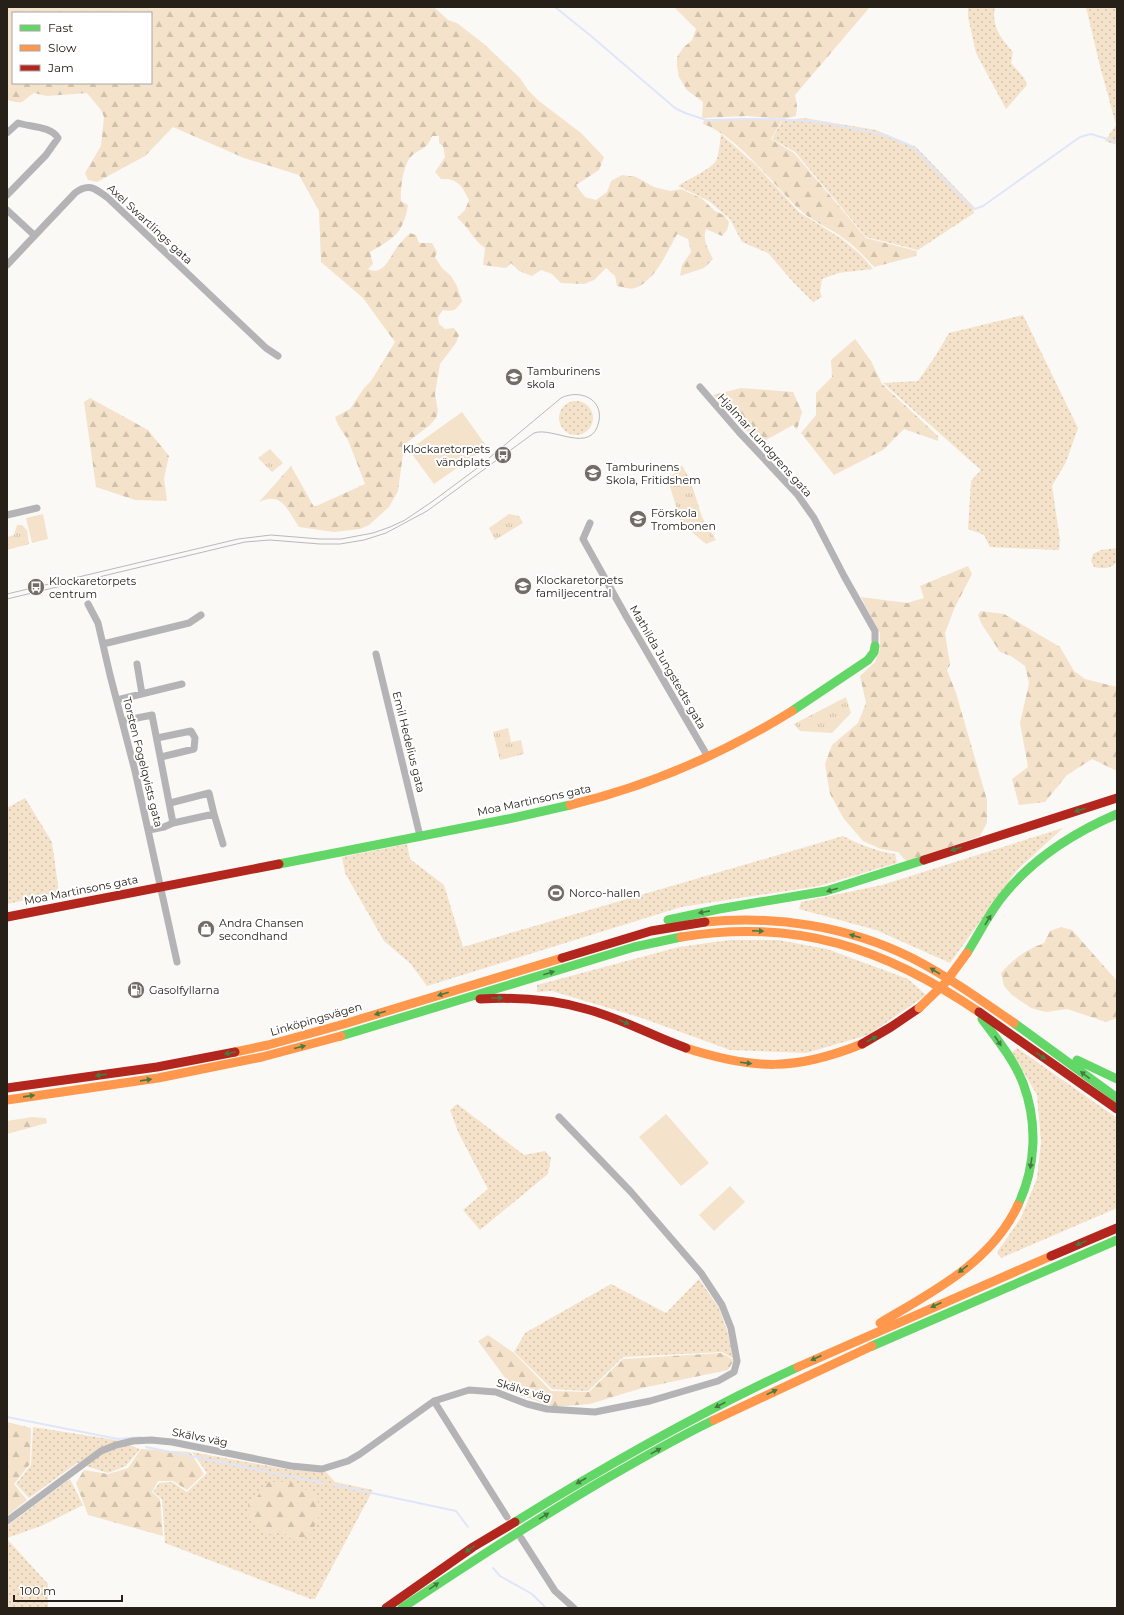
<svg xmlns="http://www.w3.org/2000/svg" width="1124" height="1615" viewBox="0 0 1124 1615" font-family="Montserrat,sans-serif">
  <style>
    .grass { fill: url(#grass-dots); fill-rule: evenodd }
    .forest { fill: url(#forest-firs); fill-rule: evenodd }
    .park { fill: url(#park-tufts) }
    .pitch { fill: #f4e2ca }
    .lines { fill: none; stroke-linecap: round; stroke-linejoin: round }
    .stream { stroke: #e0e6fa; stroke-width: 2 }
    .street { stroke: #b4b4b6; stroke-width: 7 }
    .fast { stroke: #63d668; stroke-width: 9 }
    .slow { stroke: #ff974d; stroke-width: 9 }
    .jam { stroke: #b3261e; stroke-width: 9 }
    .tram { stroke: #bab9b9; stroke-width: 1 }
    .slow-bridge { stroke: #ff974d; stroke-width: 9 }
    .oneway { fill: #447b40 }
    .labels { text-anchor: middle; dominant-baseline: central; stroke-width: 4; stroke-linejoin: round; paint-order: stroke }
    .street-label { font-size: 11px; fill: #262018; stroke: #fff }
    .poi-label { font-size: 11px; fill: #262018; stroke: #fff; text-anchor: start }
  </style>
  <defs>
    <pattern id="grass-dots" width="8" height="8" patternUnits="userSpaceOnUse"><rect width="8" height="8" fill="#f4e2ca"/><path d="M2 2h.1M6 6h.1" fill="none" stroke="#d1c2ad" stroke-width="1.8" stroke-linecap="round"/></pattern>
    <pattern id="forest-firs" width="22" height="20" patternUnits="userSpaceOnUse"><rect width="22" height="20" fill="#f4e2ca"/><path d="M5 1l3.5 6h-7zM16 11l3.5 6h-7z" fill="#d1c2ad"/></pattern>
    <pattern id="park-tufts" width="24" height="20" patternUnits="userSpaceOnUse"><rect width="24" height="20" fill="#f4e2ca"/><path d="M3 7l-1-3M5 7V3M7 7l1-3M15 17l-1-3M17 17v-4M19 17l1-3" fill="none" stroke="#d1c2ad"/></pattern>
  </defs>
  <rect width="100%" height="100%" fill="#fbf9f6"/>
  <!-- grass -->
  <path class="grass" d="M968,7H995C991,26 1001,39 1013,52L1011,63L1024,78L1027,85L1006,109L976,53L968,17Z
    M1086,7H1117V145L1105,141L1116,125L1100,66Z
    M804,118L876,130L916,147L973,206L974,213L918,250L866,237L795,152L772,139L782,121Z
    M721,134L756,165L799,212L842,239L861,255L873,269L838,273L822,279L820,292L822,297L813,302L794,283L768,253L742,242L730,219L709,201L678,186C688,179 713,169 717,159C719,151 720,142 721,134Z
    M1023,315L1078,428L1066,462L1052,486L1060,540L1059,550L990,547L984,535L968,529L971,481L981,470L883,383L918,381L936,355L949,333Z
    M559 418a17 17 0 1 1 34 0a17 17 0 1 1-34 0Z
    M1117,548V562C1110,569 1103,569 1094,567L1091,561L1093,554L1101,550Z
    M25,798L52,842L59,893L7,904V808Z
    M1063,828L1017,870L950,963L876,930L799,909L801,902L882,885Z
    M843,836C860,845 876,851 895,854L897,863L819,886L681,907L427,986L410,963L384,941L345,873L342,857L407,844L410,859L444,885L463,947Z
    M730,940H778L827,949L908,979L926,995L868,1035L806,1053L730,1050L642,1018L552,991L537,992V985L679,947Z
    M1017,1048L1117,1118V1208L1001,1258L997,1252L1021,1218L1037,1178L1041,1142L1037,1095L1012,1052Z
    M457,1104L524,1155L545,1151L551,1158L548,1174L480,1230L463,1210L488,1189L459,1134L450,1110Z
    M699,1279L719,1308L728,1333L734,1359L722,1352L623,1357L588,1391L552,1389L514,1352L525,1333L611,1284L666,1313Z
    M33,1427L116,1440L140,1449L126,1466L108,1473L77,1463L29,1498L16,1484L31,1465Z
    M192,1452L291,1470L326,1472L335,1482L373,1490L315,1599H311L165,1543L162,1499L153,1492L159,1483L172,1482L187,1492L207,1473ZM257,1497L290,1538L283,1531L248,1503Z
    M70,1479L83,1505L41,1526L7,1538V1526Z
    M7,1539L48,1584V1608H7Z"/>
  <!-- forest -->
  <path class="forest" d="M7,7H434L448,20L457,23L484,44L520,78L528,90L539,101L581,133L604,157L599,170L576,185L585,197L596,200L607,192L611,181L622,175L636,177L654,187L662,189L671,191L681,189L701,198L715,211L724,215L729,222L727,230L722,236L706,229C702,239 708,249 713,259L704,268L680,276L682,265L691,252L688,239L677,234C668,251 654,282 635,288C630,290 623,287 617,286L615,276L606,268L594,280L584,284L561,283L552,274L541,270L532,276L519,271L511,263L506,268L483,265L485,248C472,239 470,228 457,218L465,210L469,200C462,186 458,178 441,179L435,172L445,157L443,146L439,143V136H432C426,152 419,147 410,158C403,166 400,191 401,201L408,205C403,234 394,238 370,252L373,264L368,269C383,277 390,257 397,247C401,242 405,238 410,233L416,235L419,243H432L437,252L435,257L442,268L451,276L457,286L462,301C456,310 454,312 443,310L438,317L439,324L445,329L454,328L459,335L456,343L440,364L435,394L438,411L436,418L430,425L409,441L404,447L398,491L389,507L369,525L360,529L334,532L299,527C288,511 282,491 259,502L291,466L314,507L365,484L348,440L338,425L335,417L350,409L364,388L371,381L395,342L363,298L321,262L319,211L299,175L244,158L173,127L145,156L97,182L88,180L85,173L101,146L104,117L101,110L87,93L47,96L34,93C19,102 27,105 7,100ZM13,13H151V83H13Z
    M674,7H870L795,95L797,106L796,116L784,119L747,116L702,118L703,102L687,90L679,77L677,66V57L683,48L692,40L696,29Z
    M747,118L782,120L771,139L794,153L866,238L917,251L916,256L874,267C865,257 855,246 843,238C829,227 811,221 799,209C772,184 738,136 703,124L704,120Z
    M855,339L871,361L882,384L938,436V441L904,429L883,450L834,475L801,433L816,415V393L832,377L831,360Z
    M741,388L793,392L802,412L797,430L793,425L759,444L713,395Z
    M90,398L148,430L169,456L164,478L167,501L135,500L96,487L84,402Z
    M968,566L972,574L954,609L945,633L950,665L947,670L956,693L987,800V823L980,836L907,862L898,852L881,849L863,841L844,819L830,794L825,764L832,745L858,723L866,703L860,676L875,662L880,649V633L861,597L907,603L924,598L920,586Z
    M981,611L1004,614L1060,647L1074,671L1085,679L1117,687V771L1092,759L1067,775L1045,802L1019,805L1012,779L1028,767L1020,723L1029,683L1025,666L1011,656L1000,652L981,623L978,615Z
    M1061,927L1072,930L1117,981V1018L1106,1022L1067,1009L1046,1012L1031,1008L1012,995L1004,986L1001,973C1014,958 1026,950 1044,943L1050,931Z
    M32,1117L46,1118L47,1123L7,1134V1121Z
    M488,1335L514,1353L551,1391L589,1392L623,1359L721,1353L734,1360L728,1370L642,1388L590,1404L554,1407L517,1394L478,1341Z
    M7,1422L31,1428L30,1464L14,1484L27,1500L7,1516Z
    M141,1449L190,1452L204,1474L187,1490L173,1481H158L152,1492L160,1499L163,1536L88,1515L76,1483L84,1470L108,1474L128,1468Z
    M268,1482H292L314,1494L322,1510L311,1534L296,1542L290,1538L283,1531L266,1535L250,1520L248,1503L257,1497Z"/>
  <!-- park -->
  <path class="park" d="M270,449L283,463L272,472L258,458Z
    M682,465L691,482L702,517L716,540L706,544L681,523L668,480Z
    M509,514L519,516L523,523L495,540L489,528Z
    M17,525H22L27,530L29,544L7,550V537L14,535Z
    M846,697L851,713L832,733L800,731L794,724Z
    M508,728L511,742L521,740L524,754L500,760L493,732Z"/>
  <!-- pitch -->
  <path class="pitch" d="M462,412L487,447L434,484L409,450Z
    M43,514L48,539L32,543L26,518Z
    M666,1114L709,1163L681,1186L639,1137Z
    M730,1186L745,1202L714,1231L699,1215Z"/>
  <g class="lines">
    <!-- stream -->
    <path class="stream" d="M555,7L591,36L675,108L685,113L706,120L771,119L821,122L885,135L909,145L916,150L962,198L975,209L983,206L1080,137L1091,134L1117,142
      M7,1417L118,1439L141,1437
      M146,1447L323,1483
      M334,1485L456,1511L468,1527
      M493,1568L500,1576L532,1594L546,1608"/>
    <!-- street -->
    <path class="street" d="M7,133L18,123C30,127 51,126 58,138L46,155L7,195
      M7,210L34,235
      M7,265L75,193C89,182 96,189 108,198L266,348L278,356
      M700,387L739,432L797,494L814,518L844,576L875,631V646
      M7,515L37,508
      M590,523L583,539L626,616L708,757
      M88,604L98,623L110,675L135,771L177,962
      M103,644L189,623L201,615
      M376,654L420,836
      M137,664L142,694
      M117,700L182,684
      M122,721L152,715L173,823L164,827L149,830
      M157,738L191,731L195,738L194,749L161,757
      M170,803L209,793L214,814L173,823
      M214,814L223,844
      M434,1401L507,1517
      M7,1521L101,1451L116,1445L133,1441L151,1440L172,1442L291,1466L322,1469L348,1461L360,1454L434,1401L469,1390L496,1392L527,1404L547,1409L595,1412L650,1401L718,1381L734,1372L737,1361L731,1328L722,1305L701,1273L631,1192L559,1117
      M521,1538L555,1591L574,1608"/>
    <!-- fast -->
    <path class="fast" d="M792,711L868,660L874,652L875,646
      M279,864L508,819L570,805
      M668,920L719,909L826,891L924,860
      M967,953C979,934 989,913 1003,896C1033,858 1073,833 1117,814
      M982,1019C997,1039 1014,1060 1023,1083C1038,1123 1036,1167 1018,1205
      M1014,1023L1117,1098
      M341,1036L634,947L681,937
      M1077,1060L1117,1079
      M872,1346L1117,1240
      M515,1522C607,1465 700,1412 798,1367
      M402,1608C468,1564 534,1521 602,1481C639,1460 676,1438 714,1420"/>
    <!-- slow -->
    <path class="slow" d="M570,805C649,786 723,754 792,711
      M705,922C775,915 848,926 912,958C947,976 981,1000 1014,1023
      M681,937C796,918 885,948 979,1012
      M686,1048C754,1070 795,1071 862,1044
      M235,1052L268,1045L344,1024L562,958
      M7,1100L158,1078L262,1057L341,1036
      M880,1323C932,1292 991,1263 1018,1205
      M798,1367L1051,1256
      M714,1420L872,1346"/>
    <!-- jam -->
    <path class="jam" d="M924,860L1117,798
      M7,917L279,864
      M562,958L651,931L705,922
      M480,999C516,997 551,999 586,1009C621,1018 652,1036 686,1048
      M979,1012L1117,1109
      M862,1044L891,1027L919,1008
      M7,1088L157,1067L235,1052
      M1051,1256L1117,1228
      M386,1608L473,1547L515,1522"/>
    <!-- tram -->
    <path class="tram" d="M7,594L238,539L271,535L320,539H341L373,533L390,527L405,520L433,501L476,469L561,398C579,389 603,398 599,421C592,456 553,426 534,433L427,511L386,533L364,540L340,544H320L270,540L245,542L7,599"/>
    <!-- slow-bridge -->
    <path class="slow-bridge" d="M919,1008L945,983L967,953"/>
  </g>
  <!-- one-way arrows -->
  <defs><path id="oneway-solid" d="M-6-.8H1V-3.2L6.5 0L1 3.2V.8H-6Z"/></defs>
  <g class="oneway">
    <use href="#oneway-solid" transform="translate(1080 810) rotate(162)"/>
    <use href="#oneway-solid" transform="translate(956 849) rotate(162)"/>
    <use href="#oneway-solid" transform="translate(832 890) rotate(164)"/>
    <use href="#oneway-solid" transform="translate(704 912) rotate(169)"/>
    <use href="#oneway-solid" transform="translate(988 920) rotate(-59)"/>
    <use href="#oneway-solid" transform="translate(758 931) rotate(3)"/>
    <use href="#oneway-solid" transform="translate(855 936) rotate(-164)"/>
    <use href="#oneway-solid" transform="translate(935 971) rotate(-148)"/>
    <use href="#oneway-solid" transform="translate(549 973) rotate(-17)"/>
    <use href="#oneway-solid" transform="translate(443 994) rotate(163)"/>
    <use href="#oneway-solid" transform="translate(497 998) rotate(-2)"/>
    <use href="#oneway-solid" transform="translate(380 1013) rotate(163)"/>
    <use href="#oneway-solid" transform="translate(624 1022) rotate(22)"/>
    <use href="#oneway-solid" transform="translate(872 1039) rotate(-28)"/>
    <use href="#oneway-solid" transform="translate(998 1041) rotate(56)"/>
    <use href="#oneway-solid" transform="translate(300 1047) rotate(-14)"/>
    <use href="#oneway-solid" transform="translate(230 1053) rotate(168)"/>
    <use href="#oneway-solid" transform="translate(1041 1056) rotate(35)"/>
    <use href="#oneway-solid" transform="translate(746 1063) rotate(7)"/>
    <use href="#oneway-solid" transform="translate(101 1075) rotate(172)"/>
    <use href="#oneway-solid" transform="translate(1085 1075) rotate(-143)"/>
    <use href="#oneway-solid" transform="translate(146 1080) rotate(-8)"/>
    <use href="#oneway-solid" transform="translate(29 1096) rotate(-8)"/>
    <use href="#oneway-solid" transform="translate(1031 1163) rotate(99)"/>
    <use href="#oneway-solid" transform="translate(1081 1243) rotate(157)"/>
    <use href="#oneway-solid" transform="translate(963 1269) rotate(143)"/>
    <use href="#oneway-solid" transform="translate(936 1305) rotate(156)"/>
    <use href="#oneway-solid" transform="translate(816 1358) rotate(155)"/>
    <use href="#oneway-solid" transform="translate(772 1392) rotate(-26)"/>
    <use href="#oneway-solid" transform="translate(720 1405) rotate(153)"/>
    <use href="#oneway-solid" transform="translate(656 1451) rotate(-29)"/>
    <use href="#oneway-solid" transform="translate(581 1481) rotate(150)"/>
    <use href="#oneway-solid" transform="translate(544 1516) rotate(-32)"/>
    <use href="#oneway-solid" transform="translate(470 1549) rotate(146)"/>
    <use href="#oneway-solid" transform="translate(434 1586) rotate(-34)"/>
  </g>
  <!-- icons -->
  <defs>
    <symbol id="school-disc" viewBox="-11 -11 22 22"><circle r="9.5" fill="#716c66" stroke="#fff"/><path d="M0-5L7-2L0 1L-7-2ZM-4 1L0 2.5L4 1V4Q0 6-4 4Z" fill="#fff"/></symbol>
    <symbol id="bus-disc" viewBox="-11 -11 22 22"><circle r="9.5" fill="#716c66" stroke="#fff"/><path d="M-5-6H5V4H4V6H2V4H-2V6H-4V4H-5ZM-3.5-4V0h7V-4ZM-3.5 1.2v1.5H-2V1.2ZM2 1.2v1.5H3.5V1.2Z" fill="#fff"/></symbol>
    <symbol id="stadium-disc" viewBox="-11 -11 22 22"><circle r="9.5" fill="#716c66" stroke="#fff"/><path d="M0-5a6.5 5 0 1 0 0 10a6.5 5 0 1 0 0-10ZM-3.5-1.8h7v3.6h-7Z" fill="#fff"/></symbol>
    <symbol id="shop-disc" viewBox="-11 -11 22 22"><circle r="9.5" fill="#716c66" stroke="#fff"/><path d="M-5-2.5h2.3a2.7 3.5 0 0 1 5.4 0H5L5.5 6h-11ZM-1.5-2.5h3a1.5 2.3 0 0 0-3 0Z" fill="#fff"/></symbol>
    <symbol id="fuel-disc" viewBox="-11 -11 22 22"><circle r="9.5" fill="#716c66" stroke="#fff"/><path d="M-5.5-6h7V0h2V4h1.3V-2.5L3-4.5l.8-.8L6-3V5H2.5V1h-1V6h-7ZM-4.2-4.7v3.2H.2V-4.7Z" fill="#fff"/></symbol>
  </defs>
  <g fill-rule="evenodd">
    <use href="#school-disc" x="504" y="367" width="20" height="20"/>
    <use href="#bus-disc" x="493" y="445" width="20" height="20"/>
    <use href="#school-disc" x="583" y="463" width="20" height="20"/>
    <use href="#school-disc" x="628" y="509" width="20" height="20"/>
    <use href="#school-disc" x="513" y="576" width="20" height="20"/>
    <use href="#bus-disc" x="26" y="577" width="20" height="20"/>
    <use href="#stadium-disc" x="546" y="883" width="20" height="20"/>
    <use href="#shop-disc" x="196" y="919" width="20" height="20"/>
    <use href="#fuel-disc" x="126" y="980" width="20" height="20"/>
  </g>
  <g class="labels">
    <!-- street labels -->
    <g class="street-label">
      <text transform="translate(150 224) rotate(43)">Axel Swartlings gata</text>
      <text transform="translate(765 445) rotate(48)">Hjalmar Lundgrens gata</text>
      <text transform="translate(668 667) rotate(60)">Mathilda Jungstedts gata</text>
      <text transform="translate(409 742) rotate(76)">Emil Hedelius gata</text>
      <text transform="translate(143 762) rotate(76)">Torsten Fogelqvists gata</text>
      <text transform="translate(534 800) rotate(-12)">Moa Martinsons gata</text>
      <text transform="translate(81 890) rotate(-11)">Moa Martinsons gata</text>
      <text transform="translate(316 1019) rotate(-16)">Linköpingsvägen</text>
      <text transform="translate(524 1390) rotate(16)">Skälvs väg</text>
      <text transform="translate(200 1437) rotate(11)">Skälvs väg</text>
    </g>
    <!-- poi labels -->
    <g class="poi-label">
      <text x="527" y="371">Tamburinens<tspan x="527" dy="13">skola</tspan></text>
      <text x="490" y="449" text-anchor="end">Klockaretorpets<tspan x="490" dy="13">vändplats</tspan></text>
      <text x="606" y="467">Tamburinens<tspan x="606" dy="13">Skola, Fritidshem</tspan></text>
      <text x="651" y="513">Förskola<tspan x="651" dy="13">Trombonen</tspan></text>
      <text x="536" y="580">Klockaretorpets<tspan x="536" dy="13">familjecentral</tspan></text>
      <text x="49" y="581">Klockaretorpets<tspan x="49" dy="13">centrum</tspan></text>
      <text x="569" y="893">Norco-hallen</text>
      <text x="219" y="923">Andra Chansen<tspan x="219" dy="13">secondhand</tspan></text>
      <text x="149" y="990">Gasolfyllarna</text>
    </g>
  </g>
  <!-- border -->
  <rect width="1124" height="1615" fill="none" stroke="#262018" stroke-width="16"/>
  <!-- legend -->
  <rect x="12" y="12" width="140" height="72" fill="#ffffff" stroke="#a8a6a3"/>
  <rect x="20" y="25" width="20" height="6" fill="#63d668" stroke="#a8a6a3"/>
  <text x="48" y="32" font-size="12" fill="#262018">Fast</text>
  <rect x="20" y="45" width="20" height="6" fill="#ff974d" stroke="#a8a6a3"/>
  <text x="48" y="52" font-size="12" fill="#262018">Slow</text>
  <rect x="20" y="65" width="20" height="6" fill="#b3261e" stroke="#a8a6a3"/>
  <text x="48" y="72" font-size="12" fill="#262018">Jam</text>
  <!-- scale -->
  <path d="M14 1595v6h108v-6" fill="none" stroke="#262018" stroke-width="2"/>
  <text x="20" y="1595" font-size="12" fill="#262018" stroke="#ffffff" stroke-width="3" paint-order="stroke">100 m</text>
</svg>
